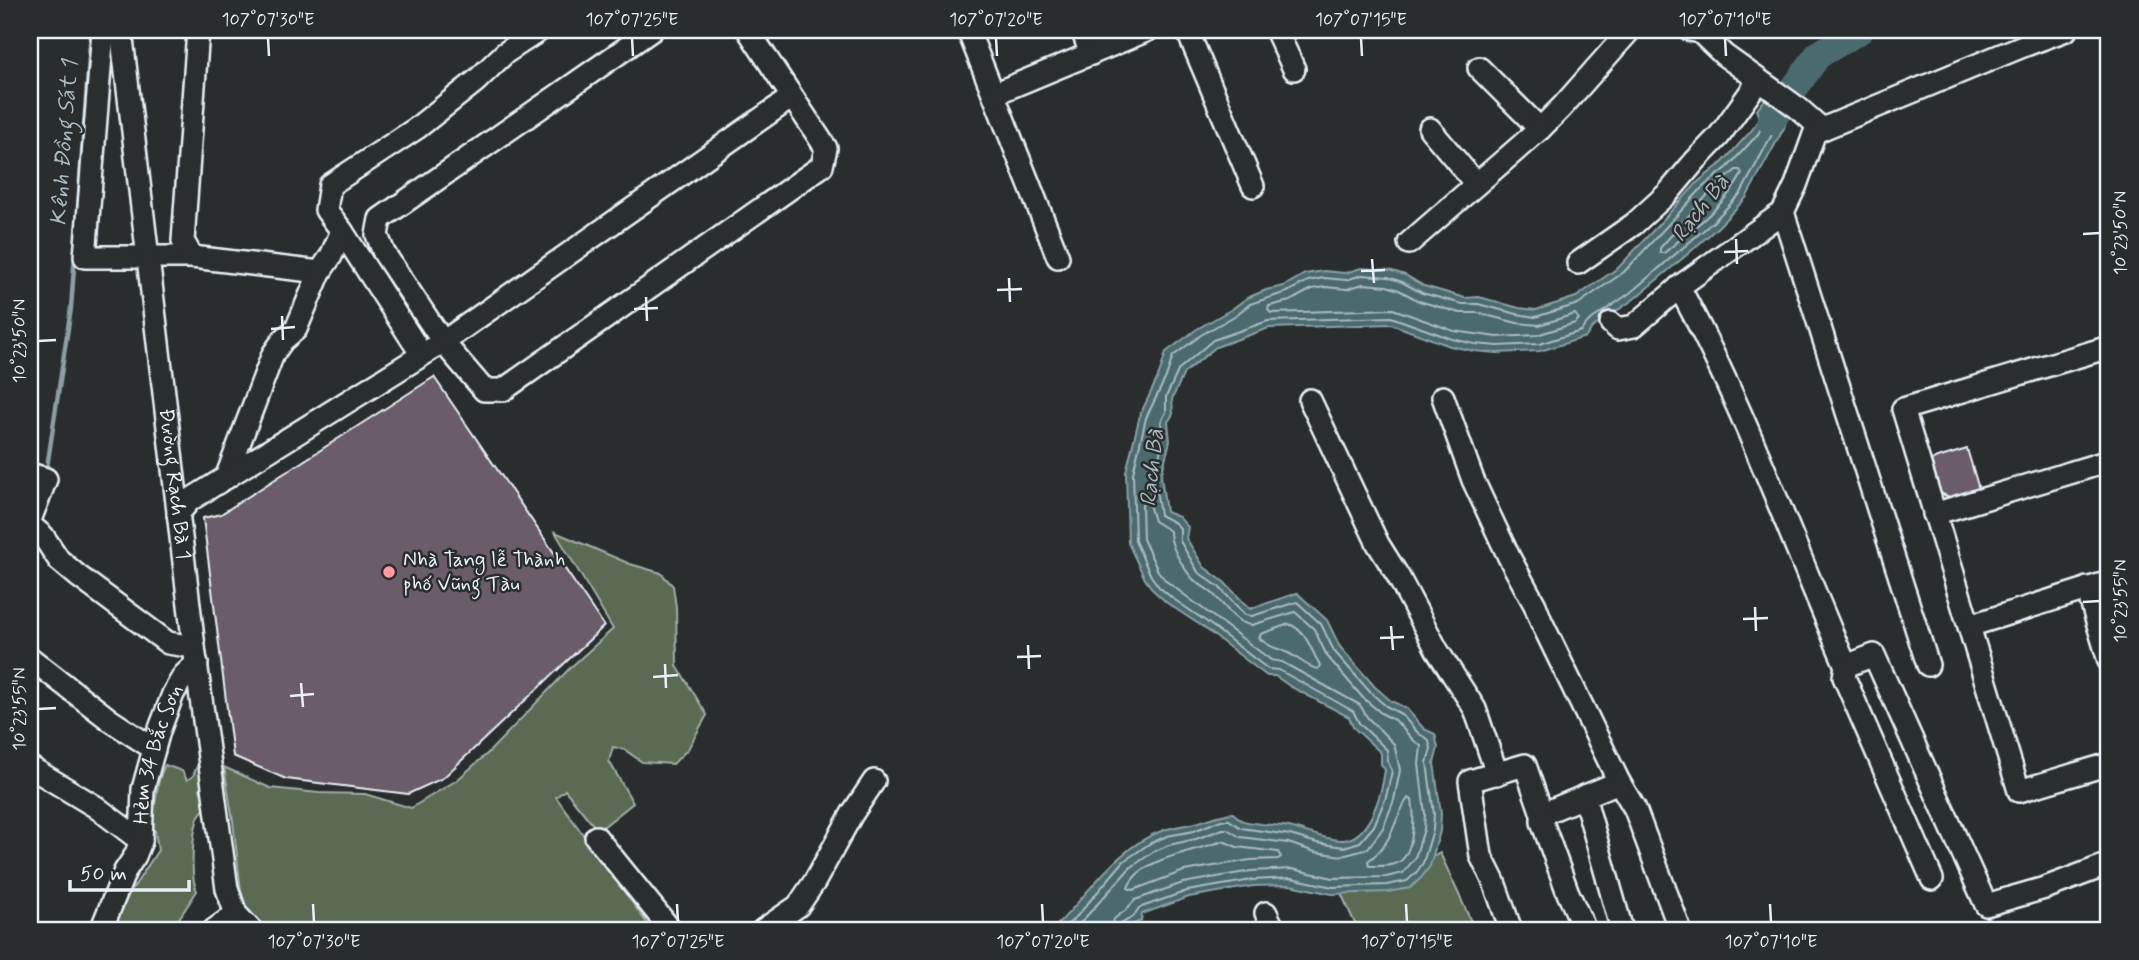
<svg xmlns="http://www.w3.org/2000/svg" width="2139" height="960" viewBox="0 0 2139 960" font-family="Mynerve,sans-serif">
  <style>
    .green { fill: #5a6a53; stroke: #a1aea6; stroke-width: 2 }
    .water { fill: #4c6a6e; stroke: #8aa0a5; stroke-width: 2 }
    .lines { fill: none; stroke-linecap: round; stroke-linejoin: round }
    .shore { stroke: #aabbc1; stroke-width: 2 }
    .stream { stroke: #8aa0a5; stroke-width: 4.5 }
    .river { stroke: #4c6a6e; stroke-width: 28 }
    .building { fill: #6a5c68; stroke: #e8f1f8; stroke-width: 2 }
    .minor-casing { stroke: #e8f1f8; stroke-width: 26 }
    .minor { stroke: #2a2d2e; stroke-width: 21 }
    .ticks { fill: none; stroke: #e8f1f8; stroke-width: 2.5 }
    .poi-dot { fill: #ff9aa2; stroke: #2a2d2e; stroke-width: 2.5 }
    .labels { text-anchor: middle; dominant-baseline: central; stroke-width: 5; stroke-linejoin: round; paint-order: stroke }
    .street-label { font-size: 21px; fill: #e8f1f8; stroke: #2a2d2e }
    .poi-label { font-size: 21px; fill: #e8f1f8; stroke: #2a2d2e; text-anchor: start }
    .water-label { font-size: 23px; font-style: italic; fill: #aabbc1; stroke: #2a2d2e }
    .neatline { fill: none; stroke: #e8f1f8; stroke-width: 2.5 }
    .ticks-label { font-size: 18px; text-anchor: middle; fill: #e8f1f8 }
  </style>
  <rect width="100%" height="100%" fill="#2a2d2e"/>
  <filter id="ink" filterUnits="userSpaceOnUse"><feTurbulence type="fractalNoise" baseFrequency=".0143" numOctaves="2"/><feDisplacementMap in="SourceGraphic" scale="14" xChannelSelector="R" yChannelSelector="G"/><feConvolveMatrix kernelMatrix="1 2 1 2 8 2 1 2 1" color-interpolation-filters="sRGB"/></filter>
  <g filter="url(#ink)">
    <!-- green -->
    <path class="green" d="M555,532L630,564L661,573L673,586L676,607L677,666L707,715L688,749L673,764L642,762L625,750L613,747L609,761L633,803L598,831L565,790L556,797L652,930H264L252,918L245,905L241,891L233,821L224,767L270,788L319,793L365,794L411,808L457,780L488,753L571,667L613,629Z
      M165,765L182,771L187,780L193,776L197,766L203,768L206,786L200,789L206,807C203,811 201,812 199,816C192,831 190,878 197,891L180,917L174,930H111L122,905L158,850L155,831L150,826C150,816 155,808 156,798C158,785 159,777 165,765Z
      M1440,853L1475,930H1358L1335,880L1408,869Z"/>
    <!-- water -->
    <path class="water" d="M1769,94L1790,108L1784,128L1746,198L1718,227L1689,253L1634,299L1592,328L1586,337L1540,351L1497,353L1474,351L1450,346L1391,324L1269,328L1216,347L1184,373L1172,399L1173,414L1168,422L1170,441L1161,476L1166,512L1179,517L1188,527L1186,538L1204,567L1224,582L1250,609L1297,593L1327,620L1340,647L1375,687L1391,701L1406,708L1424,729L1435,734L1438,748L1434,763L1441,814L1440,831L1430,866L1421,878L1410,888L1387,892L1332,894L1290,885L1253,886L1189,897L1142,914L1141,921L1121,930H1052C1088,896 1115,847 1164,830C1173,827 1182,826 1191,824C1206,821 1218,814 1233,813C1236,815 1238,818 1241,820C1247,824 1279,825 1289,827C1307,831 1324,840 1342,840C1370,840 1382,792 1385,770L1381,764V753L1353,727L1349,717L1291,687L1275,676H1267L1203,627L1167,603L1154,591L1145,579L1128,543L1126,472L1140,415L1159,375L1166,352L1197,329L1232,309L1247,298L1266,290L1284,286L1305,274L1324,271L1345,273L1361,268L1389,270L1405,275L1424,286L1465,298L1479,297L1519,308L1536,310L1576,297L1619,267L1699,181L1723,162L1752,130L1760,117L1757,110Z"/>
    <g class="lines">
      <!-- shore -->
      <path class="shore" d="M1736,170H1740L1742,174C1727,204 1690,231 1664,253H1660V248L1710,192Z
        M1363,284L1387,286L1399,290L1419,301L1460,313H1478L1517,323L1539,325L1575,314L1579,319L1575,323L1537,335L1497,337L1454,331L1393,309L1271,313L1268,310L1269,306L1290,301L1312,289L1325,287L1347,289Z
        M1289,624C1307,631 1310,649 1320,665L1318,669C1306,667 1298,657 1286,652C1274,647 1271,648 1259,638L1261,634Z
        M1408,798L1412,800C1415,816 1414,856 1397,863C1389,867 1378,866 1369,866L1368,861C1394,843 1393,820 1408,798Z
        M1223,841L1237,847L1278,852L1281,857L1278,859L1250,860L1184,871L1133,890L1128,888C1138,858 1197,851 1223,841Z
        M1062,930L1077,916L1124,861L1149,844L1167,836L1194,831L1221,820H1229L1241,828L1290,835L1317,843L1344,847L1360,842L1374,826L1386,797L1392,771L1388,762L1387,750L1359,723L1353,711L1279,670L1268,669L1207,622L1172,598L1159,587L1151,576L1135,541L1133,473L1146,418L1166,377L1173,356L1201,335L1236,315L1250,304L1287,292L1308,281L1324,278L1346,280L1362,275L1388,277L1402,282L1422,293L1462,304H1478L1517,314L1535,317L1578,304L1624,272L1704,186L1728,167L1758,134L1766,120V112L1770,106H1773C1782,112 1780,115 1777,125L1741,193L1713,222L1630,293L1588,322L1581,331L1539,344L1498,346L1475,344L1452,339L1391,317L1268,321L1213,340L1179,369L1166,397V412L1161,422L1163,441L1154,476L1160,515L1175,523L1180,528V541L1198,572L1219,587L1245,615L1252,616L1297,602L1321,624L1334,651L1370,692L1386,706L1401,714L1419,734L1428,739L1431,748L1427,763L1434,814L1433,830L1423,863L1416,873L1407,881L1387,885L1333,887L1291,878L1252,880L1187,891L1139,908L1133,917L1122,923L1120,930
        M1074,930L1130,868L1153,852L1169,845L1196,839L1223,829H1227L1240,837L1288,843L1315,852L1342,856L1361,851L1368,848L1383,828L1394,800L1400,770L1394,744L1367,717L1360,705L1282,662L1271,660L1166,581L1158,571L1143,539L1142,505L1146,502L1149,504L1154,521L1170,531C1170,547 1181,564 1191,577C1197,584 1207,588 1213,594C1225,605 1235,624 1252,625L1295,612L1314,629L1327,656L1363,698L1381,713L1396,721L1413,740L1421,746L1419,764L1425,814L1424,829L1415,858L1403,873L1386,877L1333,878L1292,869L1251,871L1183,883L1135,900L1126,910L1114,919L1111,930"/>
      <!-- stream -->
      <path class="stream" d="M78,207L91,30
        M46,474L71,308L75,254
        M30,549L34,538"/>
      <!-- river -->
      <path class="river" d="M1771,121L1818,55L1860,30"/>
    </g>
    <!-- building -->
    <path class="building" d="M434,377L604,626L443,778L408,794L286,779L233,756L203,518L221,514Z
      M1967,449L1979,489L1950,497L1944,495L1940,492L1931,460Z"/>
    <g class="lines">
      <defs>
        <g id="minor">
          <path d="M103,30L85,257H192L320,272"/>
          <path id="s1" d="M121,30L194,647L227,889L236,914L251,930"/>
          <path d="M652,30L380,219L377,235L384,253L443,342L484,390H503L822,166L826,148L748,30"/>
          <path d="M968,30L1058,257"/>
          <path d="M1082,30L1091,54"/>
          <path d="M1187,30L1253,186"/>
          <path d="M1276,30L1294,69"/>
          <path d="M1690,30L1700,32L1724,55L1798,108L1822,129"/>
          <path d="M1479,68L1540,129L1562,107L1630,30"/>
          <path d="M994,94L1148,30"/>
          <path d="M1430,129L1476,184"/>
          <path d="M1783,212L1928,665"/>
          <path d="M342,231L422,355"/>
          <path d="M1409,243L1540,129"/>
          <path d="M192,257L183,241L198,30"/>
          <path d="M1578,263L1634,224L1668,193L1695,161L1719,136L1759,80"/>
          <path d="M1679,287C1745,408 1791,540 1846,666"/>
          <path d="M1611,323L1618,329L1634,326L1683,284L1783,212L1796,185L1815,132L2023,46L2066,30"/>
          <path d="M2109,347L1903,409L2019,791L2109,764"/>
          <path d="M1443,397L1473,480L1509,557L1535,605L1541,621L1619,782L1635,809L1680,930"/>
          <path d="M1310,400L1378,544L1398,576L1437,650L1475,709L1497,774"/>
          <path d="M30,474L46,479L30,520"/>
          <path d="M226,478L273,354L283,340L296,329L320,272L331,256L342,231L326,210L330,185L417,128L476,81L505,53L540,30"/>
          <path d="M178,514L190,500L443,342L792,97"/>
          <path d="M1934,514L2109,461"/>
          <path d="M30,525L43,536L59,560L78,576L168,643L194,647"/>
          <path d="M2087,588L2109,661"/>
          <path d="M1969,626L2109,582"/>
          <path d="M30,658L110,720L154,749"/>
          <path d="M30,767L96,807L141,841"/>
          <path d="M1584,796L1622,930"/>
          <path d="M1542,814L1619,782"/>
          <path d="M596,837L671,930"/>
          <path d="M1932,879L1844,677L1846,666L1874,655L1986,905L2045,888L2109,864"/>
          <path d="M1266,913L1274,930"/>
          <path id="s2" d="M101,930L125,871L135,856L141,841L143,789L159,731L173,694L184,675L197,663"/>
          <path d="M214,930L236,914"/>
          <path d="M763,930L798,906L815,881L852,814L874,781"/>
          <path d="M1511,930L1494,882L1481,856L1470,781L1525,765L1542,814V822L1568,893L1585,930"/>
        </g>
      </defs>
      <!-- minor casing -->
      <use href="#minor" class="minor-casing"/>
      <!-- minor -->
      <use href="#minor" class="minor"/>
    </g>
  </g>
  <!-- ticks -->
  <path class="ticks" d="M268,38L269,56M632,38L633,56M996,38L997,56M1361,38L1362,56M1725,38L1726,56M2083,234L2100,233M1736,239L1737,264M1724,252L1748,251M1372,259L1374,283M1361,271L1385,270M1009,278L1010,302M997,290L1022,289M646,297L647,321M634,309L658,308M282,316L283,340M271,329L295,327M38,341L56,340M2083,602L2100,601M1755,607L1756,631M1743,619L1768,618M1391,626L1393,650M1380,638L1404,637M1028,645L1029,669M1017,657L1041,656M665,664L666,688M653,677L678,675M301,683L303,707M290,696L314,694M38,709L56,708M313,904L314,922M677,904L678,922M1042,904L1043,922M1406,904L1407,922M1770,904L1771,922"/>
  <!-- markers -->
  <circle class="poi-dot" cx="389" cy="572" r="7"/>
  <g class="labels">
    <!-- street labels -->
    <g class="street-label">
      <text stroke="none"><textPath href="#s1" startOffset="457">Đường Rạch Bà 1</textPath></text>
      <text stroke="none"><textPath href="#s2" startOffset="187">Hẻm 34 Bắc Sơn</textPath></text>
    </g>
    <!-- poi labels -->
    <g class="poi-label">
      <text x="403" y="560">Nhà Tang lễ Thành<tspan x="403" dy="24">phố Vũng Tàu</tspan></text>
    </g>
    <!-- water labels -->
    <g class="water-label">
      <text transform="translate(65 143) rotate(-86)">Kênh Đồng Sát 1</text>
      <text transform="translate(1701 209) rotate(-52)">Rạch Bà</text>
      <text transform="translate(1153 468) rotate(-84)">Rạch Bà</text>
    </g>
  </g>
  <!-- margin -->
  <rect width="2139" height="960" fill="none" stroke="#2a2d2e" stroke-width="77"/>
  <!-- scale -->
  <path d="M70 880v10h119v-10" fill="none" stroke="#e8f1f8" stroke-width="3.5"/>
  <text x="80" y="880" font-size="21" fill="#e8f1f8" stroke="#2a2d2e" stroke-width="5" paint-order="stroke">50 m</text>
  <rect x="38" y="38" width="2062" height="884" class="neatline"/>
  <g class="ticks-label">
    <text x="268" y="25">107°07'30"E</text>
    <text x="632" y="25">107°07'25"E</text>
    <text x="996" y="25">107°07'20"E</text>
    <text x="1361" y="25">107°07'15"E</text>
    <text x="1725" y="25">107°07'10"E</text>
    <text transform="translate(2120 233) rotate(-90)" y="6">10°23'50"N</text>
    <text transform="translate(19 341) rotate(-90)" y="6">10°23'50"N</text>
    <text transform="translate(2120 601) rotate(-90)" y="6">10°23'55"N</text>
    <text transform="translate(19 709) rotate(-90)" y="6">10°23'55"N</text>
    <text x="314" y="947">107°07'30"E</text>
    <text x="678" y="947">107°07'25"E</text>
    <text x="1043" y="947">107°07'20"E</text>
    <text x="1407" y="947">107°07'15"E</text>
    <text x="1771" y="947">107°07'10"E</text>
  </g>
</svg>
